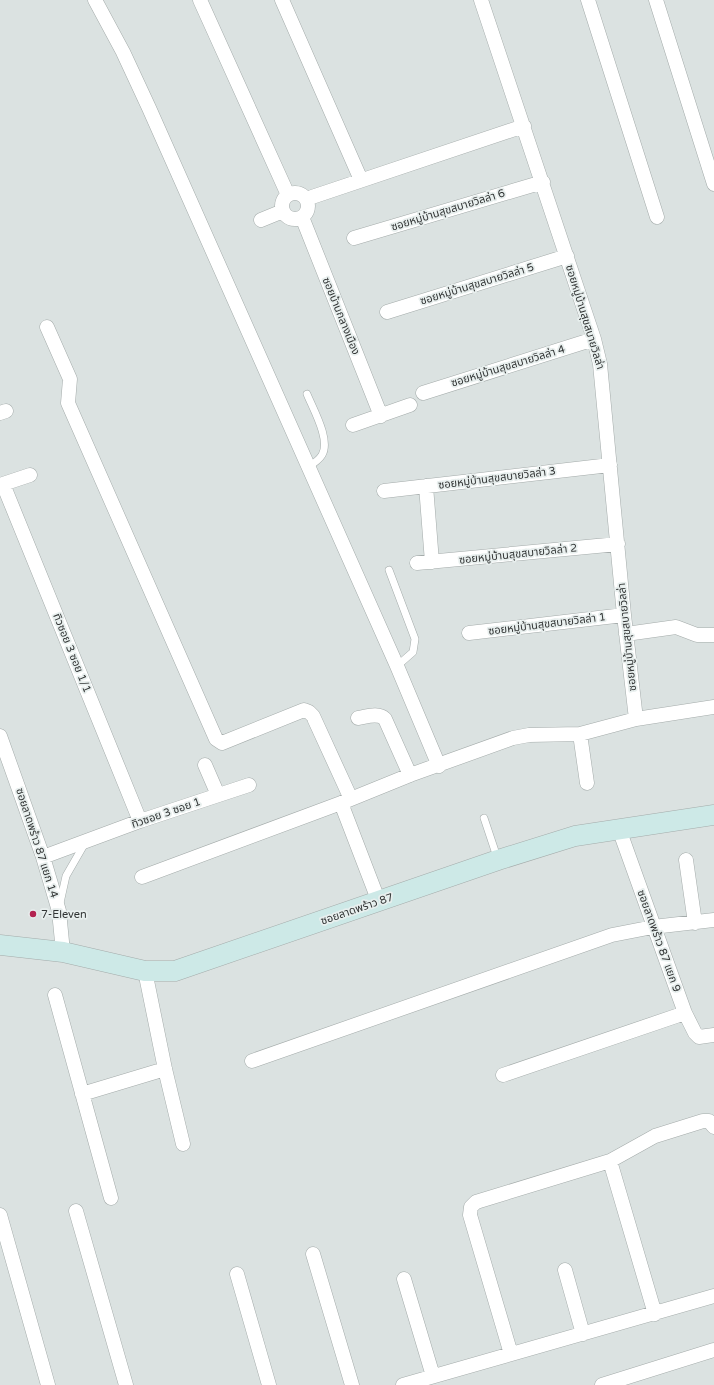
<svg xmlns="http://www.w3.org/2000/svg" width="714" height="1385" viewBox="0 0 714 1385" font-family="'Varela Round','Noto Sans Thai',sans-serif">
  <style>
    .lines { fill: none; stroke-linecap: round; stroke-linejoin: round }
    .lane-casing { stroke: #a4abaa; stroke-width: 8 }
    .street-casing { stroke: #a4abaa; stroke-width: 15 }
    .secondary-casing { stroke: #a4abaa; stroke-width: 21 }
    .lane { stroke: #fff; stroke-width: 7 }
    .street { stroke: #fff; stroke-width: 14 }
    .secondary { stroke: #cde9e7; stroke-width: 20 }
    .poi-dot { fill: #b32250; stroke: #e8efee; stroke-width: 1.5 }
    .labels { text-anchor: middle; dominant-baseline: central; stroke-width: 3.5; stroke-linejoin: round; paint-order: stroke }
    .street-label { font-size: 11px; fill: #323535; stroke: #e8efee }
    .poi-label { font-size: 11px; fill: #323535; stroke: #e8efee; text-anchor: start }
  </style>
  <rect width="100%" height="100%" fill="#dbe2e1"/>
  <g class="lines">
    <defs>
      <path id="lane" d="M307,394C313,409 331,440 322,455C319,460 313,464 308,467
        M389,570L415,639L413,652L397,666
        M484,818L498,860
        M60,903L66,876L85,843"/>
      <path id="street" d="M95,0L123,52L149,108L397,666L439,766
        M200,0L288,195
        M282,0L361,180
        M481,0L594,339L600,364L624,615L636,719
        M588,0L657,217
        M656,0L714,184
        M282 206a13 13 0 1 1 26 0a13 13 0 1 1-26 0Z
        M306,199L524,126
        M302,217L381,416
        M261,220L283,211
        M354,238L543,182
        M387,312L567,256
        M47,327L70,379L68,403L216,739L222,743L304,710L309,712L313,716L351,799
        M423,393L594,339
        M0,413L6,411
        M353,425L410,405
        M3,484L30,475
        M0,485L3,484L140,821
        M426,486L432,562
        M384,491L610,465
        M417,563L618,544
        M469,633L624,615
        M626,634L676,627L697,635H714
        M358,718C366,717 378,712 385,719L410,775
        M580,734L587,783
        M0,736L43,857L59,911L63,952
        M205,765L218,795
        M341,803L379,902
        M619,829L685,1013L695,1033L699,1037L714,1035
        M43,857L140,821L249,785
        M686,860L695,923
        M142,877L341,803L410,775L513,738L529,735L580,734L636,719L714,707
        M145,971L165,1069L183,1144
        M55,995L111,1198
        M252,1061L612,935L653,927L714,920
        M503,1075L685,1013
        M82,1094L165,1069
        M610,1161L655,1314
        M76,1211L126,1385
        M0,1215L48,1385
        M313,1254L352,1385
        M565,1270L583,1334
        M237,1274L269,1385
        M404,1279L433,1376
        M511,1354L470,1215L471,1207L476,1202L610,1161L655,1136L703,1121H709L714,1127
        M403,1385L714,1296
        M602,1385L714,1350"/>
      <path id="secondary" d="M0,945L63,952L145,971H175L498,860L575,836L714,815"/>
    </defs>
    <!-- lane casing -->
    <use href="#lane" class="lane-casing"/>
    <!-- street casing -->
    <use href="#street" class="street-casing"/>
    <!-- secondary casing -->
    <use href="#secondary" class="secondary-casing"/>
    <!-- lane -->
    <use href="#lane" class="lane"/>
    <!-- street -->
    <use href="#street" class="street"/>
    <!-- secondary -->
    <use href="#secondary" class="secondary"/>
  </g>
  <!-- markers -->
  <circle class="poi-dot" cx="33" cy="914" r="4"/>
  <g class="labels">
    <!-- street labels -->
    <g class="street-label">
      <text transform="translate(448 210) rotate(-17)">ซอยหมู่บ้านสุขสบายวิลล่า 6</text>
      <text transform="translate(477 284) rotate(-17)">ซอยหมู่บ้านสุขสบายวิลล่า 5</text>
      <text transform="translate(341 316) rotate(68)">ซอยบ้านกลางเมือง</text>
      <text transform="translate(585 317) rotate(73)">ซอยหมู่บ้านสุขสบายวิลล่า</text>
      <text transform="translate(508 366) rotate(-17)">ซอยหมู่บ้านสุขสบายวิลล่า 4</text>
      <text transform="translate(497 478) rotate(-7)">ซอยหมู่บ้านสุขสบายวิลล่า 3</text>
      <text transform="translate(518 554) rotate(-6)">ซอยหมู่บ้านสุขสบายวิลล่า 2</text>
      <text transform="translate(547 624) rotate(-7)">ซอยหมู่บ้านสุขสบายวิลล่า 1</text>
      <text transform="translate(627 637) rotate(-96)">ซอยหมู่บ้านสุขสบายวิลล่า</text>
      <text transform="translate(72 653) rotate(68)">ทิวซอย 3 ซอย 1/1</text>
      <text transform="translate(166 813) rotate(-19)">ทิวซอย 3 ซอย 1</text>
      <text transform="translate(37 843) rotate(72)">ซอยลาดพร้าว 87 แยก 14</text>
      <text transform="translate(357 909) rotate(-19)">ซอยลาดพร้าว 87</text>
      <text transform="translate(659 941) rotate(70)">ซอยลาดพร้าว 87 แยก 9</text>
    </g>
    <!-- poi labels -->
    <g class="poi-label">
      <text x="41" y="914">7-Eleven</text>
    </g>
  </g>
</svg>
